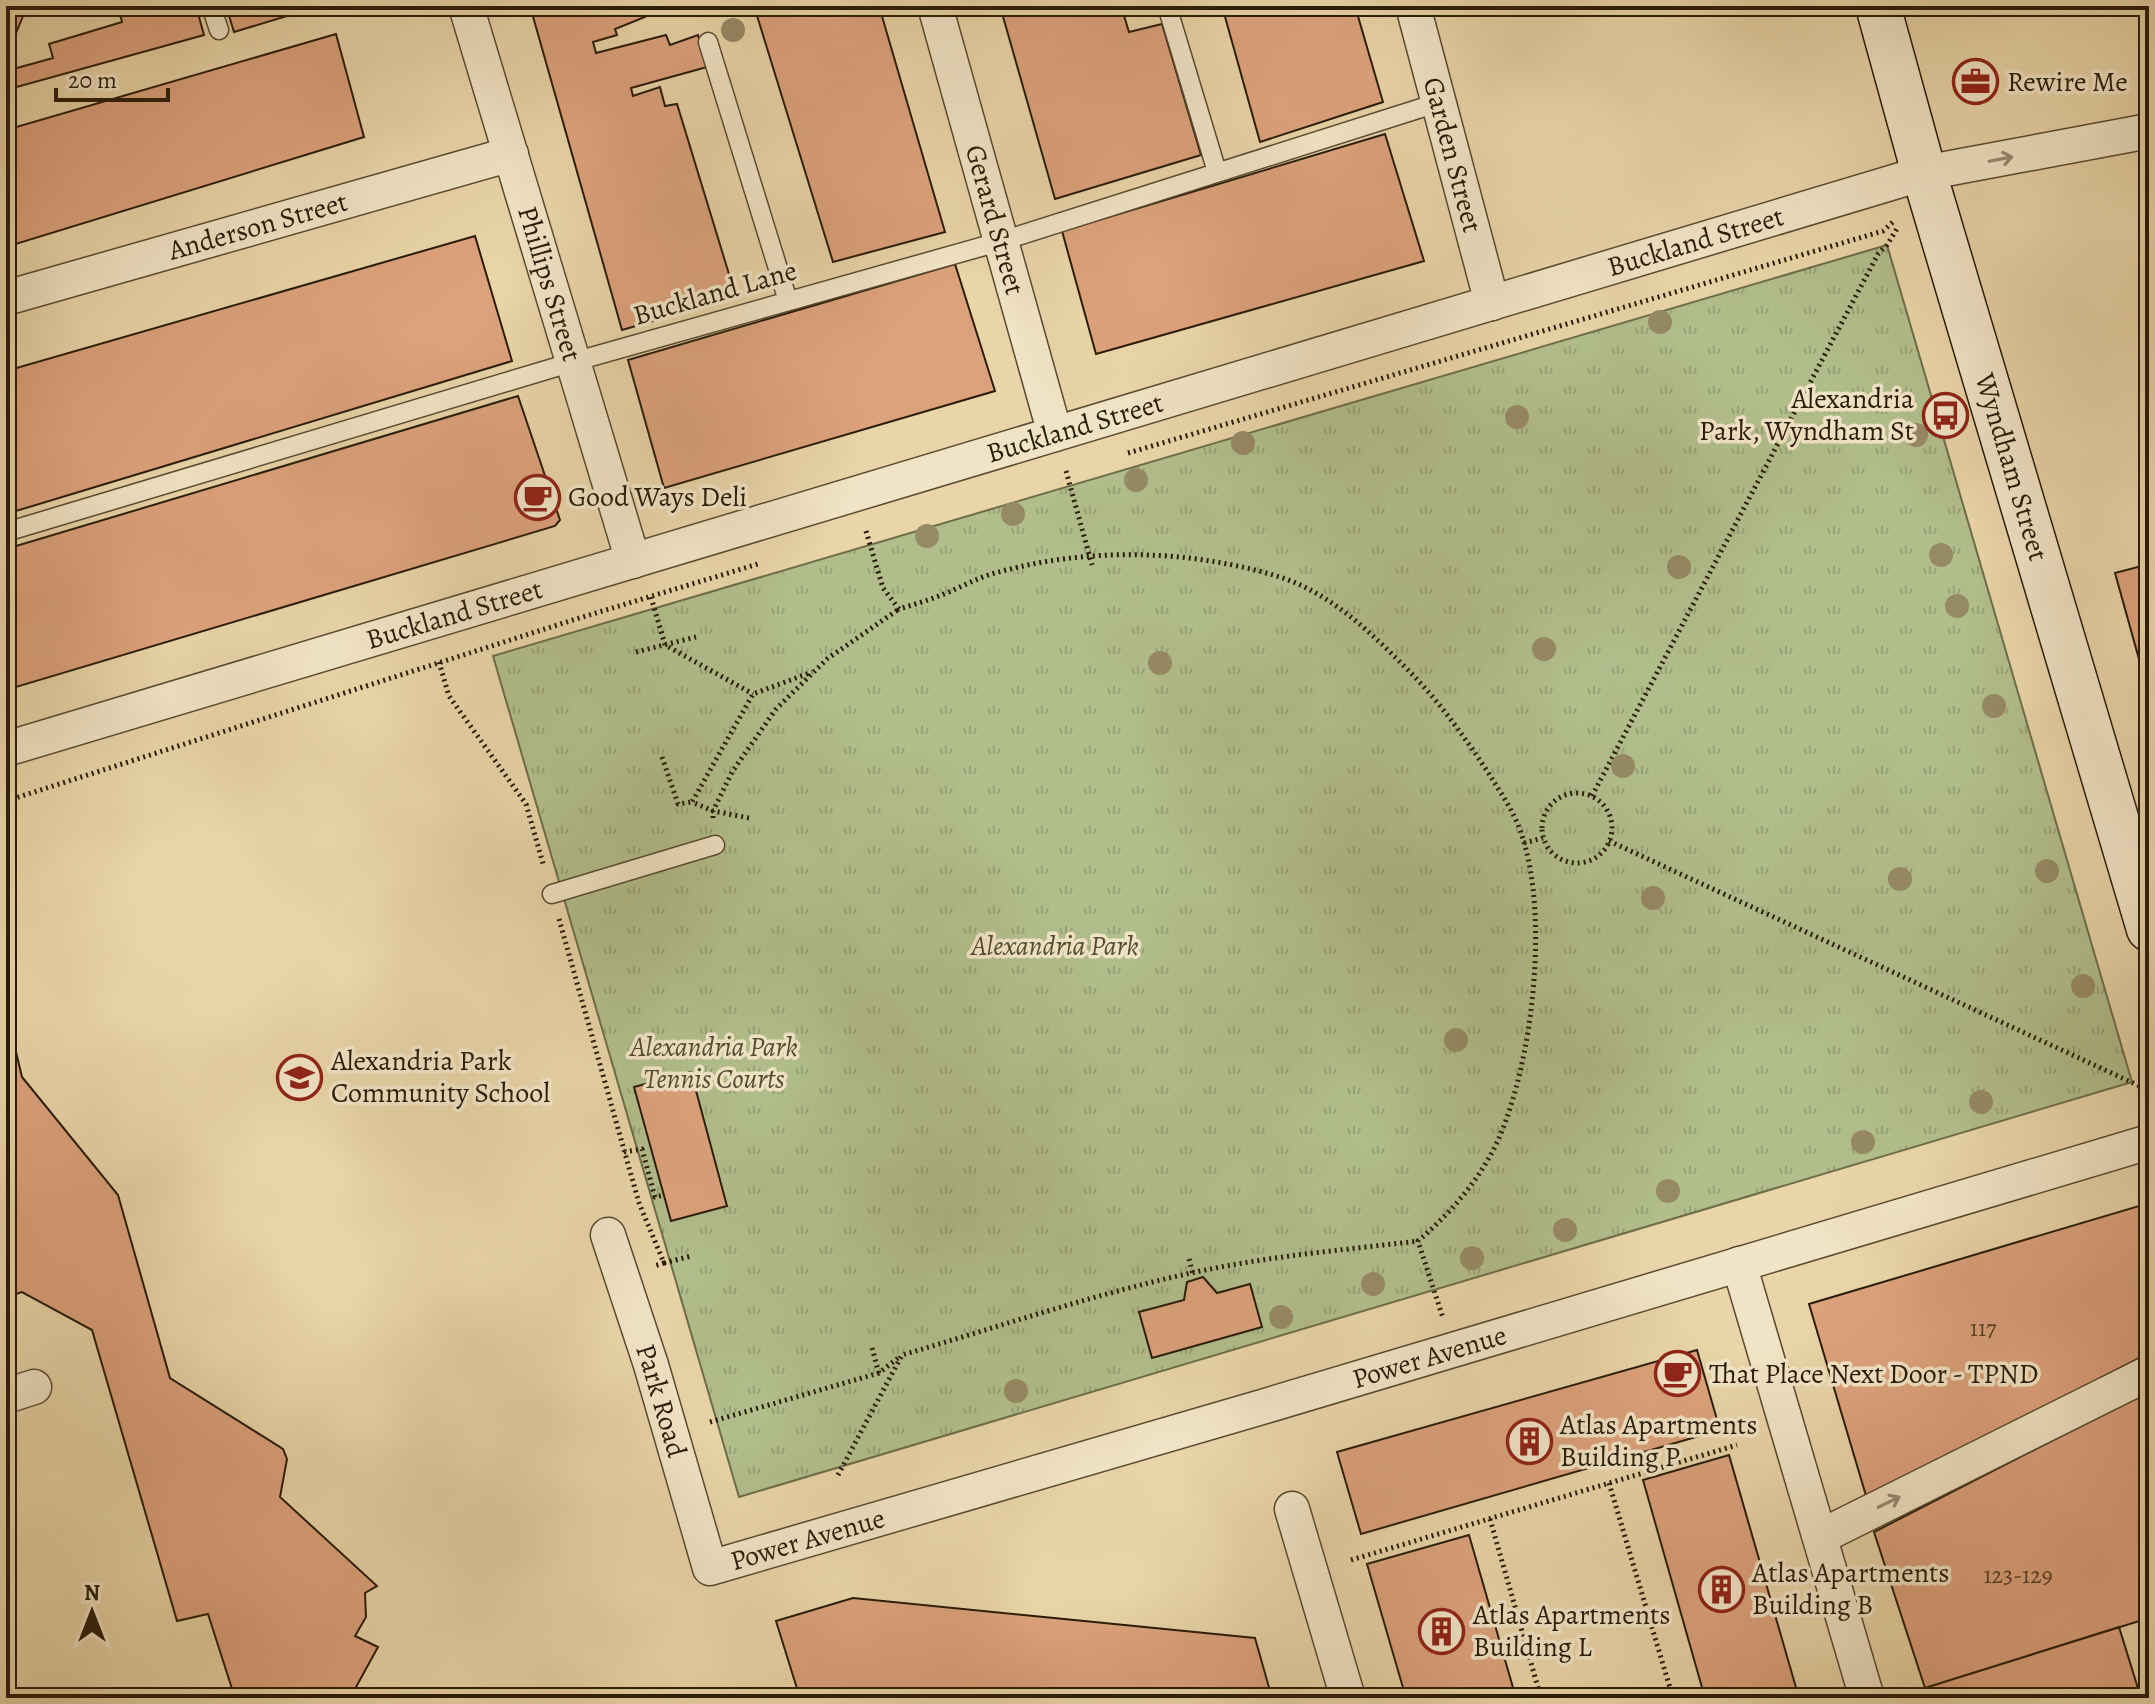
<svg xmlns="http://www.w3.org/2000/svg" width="2155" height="1704" viewBox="0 0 2155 1704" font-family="Alegreya,serif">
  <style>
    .park { fill: url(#park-tufts); stroke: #6d6d4a; stroke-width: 2 }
    .building { fill: #dca27c; stroke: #291c09; stroke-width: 2 }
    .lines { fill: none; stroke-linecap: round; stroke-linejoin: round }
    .service-casing { stroke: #594a31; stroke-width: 21 }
    .minor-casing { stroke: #594a31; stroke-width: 37 }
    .secondary-casing { stroke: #291c09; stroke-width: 47 }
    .path { stroke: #291c09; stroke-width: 5; stroke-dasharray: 2 4; stroke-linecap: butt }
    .service { stroke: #f1e4c6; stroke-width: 18 }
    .minor { stroke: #f1e4c6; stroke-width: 34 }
    .secondary { stroke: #f1e4c6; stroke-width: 44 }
    .tree { fill: #968a66 }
    .oneway { stroke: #978a71 }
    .labels { text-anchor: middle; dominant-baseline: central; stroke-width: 7; stroke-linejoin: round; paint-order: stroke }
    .number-label { font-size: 24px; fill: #563e26 }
    .poi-label { font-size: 28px; fill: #291c09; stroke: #f1e4c6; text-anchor: start }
    .street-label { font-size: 28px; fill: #291c09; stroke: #f1e4c6 }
    .park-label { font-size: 28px; font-style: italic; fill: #524d30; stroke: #f1e4c6 }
  </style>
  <defs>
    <pattern id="park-tufts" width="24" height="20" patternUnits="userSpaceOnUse" patternTransform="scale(2)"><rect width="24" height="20" fill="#b1be8c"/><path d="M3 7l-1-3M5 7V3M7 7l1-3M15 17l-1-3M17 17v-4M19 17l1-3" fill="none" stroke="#98a377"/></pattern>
  </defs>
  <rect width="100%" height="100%" fill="#e9d5a8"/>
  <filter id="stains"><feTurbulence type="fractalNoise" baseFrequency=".0025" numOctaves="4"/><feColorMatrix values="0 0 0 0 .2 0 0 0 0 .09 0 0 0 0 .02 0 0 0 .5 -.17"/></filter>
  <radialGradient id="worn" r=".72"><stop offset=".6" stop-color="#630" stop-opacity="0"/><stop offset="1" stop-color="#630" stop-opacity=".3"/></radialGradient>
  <!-- park -->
  <path class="park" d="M1887,245L2132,1082L739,1497L493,656Z"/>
  <!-- building -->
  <path class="building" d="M6,6H27L6,58Z
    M118,6H196L204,35L6,90V71L53,58L49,44L122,22Z
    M226,6H320L234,32Z
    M530,6H642L645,17L615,29L617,35L593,42L596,53L666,35L670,45L698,35L707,67L631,88L633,96L660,87L665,106L677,104L736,297L622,330Z
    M754,6H879L945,232L833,262Z
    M1000,6H1121L1129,32L1162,24L1201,155L1055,199Z
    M1222,6H1355L1383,102L1260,142Z
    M336,34L364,137L6,247V130Z
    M1385,134L1424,261L1096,354L1062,231Z
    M475,236L512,361L6,514V371Z
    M955,264L995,391L664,488L628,360Z
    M518,396L560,520L555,526L6,690V549Z
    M2149,564V695L2115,573Z
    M16,1052L22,1077L118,1195L170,1378L283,1449L287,1459L280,1497L377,1586L365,1593L366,1617L355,1636L378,1647L350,1698H235L208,1614L177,1621L92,1330L22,1292L10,1296L6,1281V1055Z
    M691,1072L727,1206L671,1221L634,1087Z
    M2149,1203V1353L1867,1499L1809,1304Z
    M1203,1277L1217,1293L1250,1284L1262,1327L1152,1358L1139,1312L1184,1300L1187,1282Z
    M1697,1350L1720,1430L1361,1534L1337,1452Z
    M2149,1391V1618L1925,1688L1874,1532Z
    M1729,1455L1799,1698H1705L1643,1480Z
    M1469,1535L1516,1698H1406L1367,1564Z
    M853,1598L1255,1638L1272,1698H800L776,1621Z
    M2119,1627L2141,1698H1928L1925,1688Z"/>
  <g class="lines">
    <defs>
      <path id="service" d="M211,6L219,30
        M1167,6L1217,172
        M708,42L788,301
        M6,532L573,362L1002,241L1437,103
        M552,894L715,845"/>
      <g id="minor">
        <path id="s1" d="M466,6L633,561"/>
        <path id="s2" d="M935,6L1055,434"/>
        <path id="s3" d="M1413,6L1492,303"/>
        <path id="s4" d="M6,298L511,154"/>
        <path id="s5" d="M6,749L1924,173L2149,131"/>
        <path id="s6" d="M608,1235L651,1365L710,1568L1262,1407L2149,1142"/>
        <path d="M1739,1264L1867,1698"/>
        <path d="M6,1396L34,1387"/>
        <path d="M1292,1509L1348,1698"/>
        <path d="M1820,1537L2149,1373"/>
      </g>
      <g id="secondary">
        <path id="s7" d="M1878,6L1924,173L2149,929"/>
      </g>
    </defs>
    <!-- service casing -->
    <use href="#service" class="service-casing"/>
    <!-- minor casing -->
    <use href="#minor" class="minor-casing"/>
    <!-- secondary casing -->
    <use href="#secondary" class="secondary-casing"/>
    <!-- path -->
    <path class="path" d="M1128,453L1883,231L1894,221
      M1066,471L1092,565
      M866,531L883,588L899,609C912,605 926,601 939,596C958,589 976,578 995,573C1087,547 1189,549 1280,577C1329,593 1366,628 1402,664C1437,698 1464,736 1491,777C1502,795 1516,815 1522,836C1549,917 1533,1059 1499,1138C1482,1177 1450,1214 1418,1241L1443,1318
      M651,597L665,645L753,694
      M636,652L696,637
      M439,662L449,696L526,804L544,867
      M662,757L678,804L692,802
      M1542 828a35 35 0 1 1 70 0a35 35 0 1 1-70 0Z
      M1592,796L1878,254L1887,245L1898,227
      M6,801L576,619L758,564
      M713,818V811L732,772L776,709L827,659L899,609
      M749,818L713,811L692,802L753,694L812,672
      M1609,841L2144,1088
      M1524,843L1543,838
      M559,919L639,1203L664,1263L654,1266
      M624,1152L642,1149L655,1197L664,1195
      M1189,1259L1193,1274
      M664,1263L691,1256
      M872,1348L879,1373
      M710,1422L879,1373L898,1358
      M838,1475L902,1355C1016,1322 1131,1281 1249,1262C1304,1253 1361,1248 1418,1241
      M1609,1483L1673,1698
      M1490,1519L1541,1698
      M1351,1560L1737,1445"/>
    <!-- service -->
    <use href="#service" class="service"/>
    <!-- minor -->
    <use href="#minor" class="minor"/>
    <!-- secondary -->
    <use href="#secondary" class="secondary"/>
  </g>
  <!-- trees -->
  <g class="tree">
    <circle cx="733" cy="30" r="12"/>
    <circle cx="1660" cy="322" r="12"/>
    <circle cx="1517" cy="417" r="12"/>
    <circle cx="1916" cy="435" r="12"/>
    <circle cx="1243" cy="443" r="12"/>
    <circle cx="1136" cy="480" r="12"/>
    <circle cx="1013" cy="514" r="12"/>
    <circle cx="927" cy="536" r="12"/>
    <circle cx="1941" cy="555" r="12"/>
    <circle cx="1679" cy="567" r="12"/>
    <circle cx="1957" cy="606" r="12"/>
    <circle cx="1544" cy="649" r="12"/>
    <circle cx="1160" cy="663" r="12"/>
    <circle cx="1994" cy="706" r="12"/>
    <circle cx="1623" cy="766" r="12"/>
    <circle cx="2047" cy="871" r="12"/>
    <circle cx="1900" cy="879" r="12"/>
    <circle cx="1653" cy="898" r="12"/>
    <circle cx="2083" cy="986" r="12"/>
    <circle cx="1456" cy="1040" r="12"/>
    <circle cx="1981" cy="1102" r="12"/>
    <circle cx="1863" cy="1142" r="12"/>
    <circle cx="1668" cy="1191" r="12"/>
    <circle cx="1565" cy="1230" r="12"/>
    <circle cx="1472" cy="1258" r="12"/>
    <circle cx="1373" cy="1284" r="12"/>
    <circle cx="1281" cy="1317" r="12"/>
    <circle cx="1016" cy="1391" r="12"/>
  </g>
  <!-- one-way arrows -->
  <defs><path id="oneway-shaft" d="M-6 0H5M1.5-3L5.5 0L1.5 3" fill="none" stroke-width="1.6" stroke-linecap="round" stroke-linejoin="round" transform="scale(2)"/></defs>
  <g class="oneway">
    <use href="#oneway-shaft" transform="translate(2001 159) rotate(-11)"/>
    <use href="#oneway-shaft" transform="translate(1889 1502) rotate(-26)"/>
  </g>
  <!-- icons -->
  <defs>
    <symbol id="office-ring" viewBox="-11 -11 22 22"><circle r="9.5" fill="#f1e4c6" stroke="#8f2418" stroke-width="1.5"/><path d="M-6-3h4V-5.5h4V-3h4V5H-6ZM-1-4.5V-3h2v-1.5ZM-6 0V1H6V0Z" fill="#8f2418"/></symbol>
    <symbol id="bus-ring" viewBox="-11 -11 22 22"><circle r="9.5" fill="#f1e4c6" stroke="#8f2418" stroke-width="1.5"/><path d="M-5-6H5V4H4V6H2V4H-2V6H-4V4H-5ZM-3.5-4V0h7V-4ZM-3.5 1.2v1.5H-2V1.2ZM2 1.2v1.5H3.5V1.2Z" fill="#8f2418"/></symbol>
    <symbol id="cafe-ring" viewBox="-11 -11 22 22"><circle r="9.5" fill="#f1e4c6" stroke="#8f2418" stroke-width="1.5"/><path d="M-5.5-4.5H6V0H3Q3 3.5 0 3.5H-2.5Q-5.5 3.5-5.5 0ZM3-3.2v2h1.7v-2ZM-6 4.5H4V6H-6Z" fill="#8f2418"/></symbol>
    <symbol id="school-ring" viewBox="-11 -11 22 22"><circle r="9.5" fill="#f1e4c6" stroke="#8f2418" stroke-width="1.5"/><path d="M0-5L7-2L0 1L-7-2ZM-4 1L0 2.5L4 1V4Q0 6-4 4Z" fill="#8f2418"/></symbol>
    <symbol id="building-ring" viewBox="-11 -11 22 22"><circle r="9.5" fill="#f1e4c6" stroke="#8f2418" stroke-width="1.5"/><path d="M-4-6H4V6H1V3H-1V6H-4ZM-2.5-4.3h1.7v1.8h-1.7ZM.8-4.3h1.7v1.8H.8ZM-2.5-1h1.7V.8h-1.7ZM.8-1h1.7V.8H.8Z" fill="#8f2418"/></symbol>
  </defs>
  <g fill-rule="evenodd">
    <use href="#office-ring" x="1950" y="56" width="51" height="51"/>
    <use href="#bus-ring" x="1920" y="390" width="51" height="51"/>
    <use href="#cafe-ring" x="512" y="472" width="51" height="51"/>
    <use href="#school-ring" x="274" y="1052" width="51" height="51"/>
    <use href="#cafe-ring" x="1652" y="1348" width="51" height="51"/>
    <use href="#building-ring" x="1504" y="1416" width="51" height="51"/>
    <use href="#building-ring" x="1696" y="1564" width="51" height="51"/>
    <use href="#building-ring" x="1416" y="1606" width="51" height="51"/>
  </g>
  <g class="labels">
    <!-- number labels -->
    <g class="number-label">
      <text x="1983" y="1328">117</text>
      <text x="2018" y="1575">123-129</text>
    </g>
    <!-- poi labels -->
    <g class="poi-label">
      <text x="2007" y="82">Rewire Me</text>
      <text x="1914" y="399" text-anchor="end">Alexandria<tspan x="1914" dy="32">Park, Wyndham St</tspan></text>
      <text x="568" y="497">Good Ways Deli</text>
      <text x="331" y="1061">Alexandria Park<tspan x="331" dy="32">Community School</tspan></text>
      <text x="1709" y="1374">That Place Next Door - TPND</text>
      <text x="1560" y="1425">Atlas Apartments<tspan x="1560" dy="32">Building P</tspan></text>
      <text x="1752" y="1573">Atlas Apartments<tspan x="1752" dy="32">Building B</tspan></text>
      <text x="1473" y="1615">Atlas Apartments<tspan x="1473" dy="32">Building L</tspan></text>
    </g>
    <!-- street labels -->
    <g class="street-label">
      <text stroke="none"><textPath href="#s3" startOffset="154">Garden Street</textPath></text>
      <text stroke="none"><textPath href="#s2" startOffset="222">Gerard Street</textPath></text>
      <text stroke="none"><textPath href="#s4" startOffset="262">Anderson Street</textPath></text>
      <text stroke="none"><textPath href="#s5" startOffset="1764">Buckland Street</textPath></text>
      <text stroke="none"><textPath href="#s1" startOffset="290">Phillips Street</textPath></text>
      <text transform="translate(715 293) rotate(-16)">Buckland Lane</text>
      <text stroke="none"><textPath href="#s5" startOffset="1116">Buckland Street</textPath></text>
      <text stroke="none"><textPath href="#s7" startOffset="480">Wyndham Street</textPath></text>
      <text stroke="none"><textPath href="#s5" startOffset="468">Buckland Street</textPath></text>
      <text stroke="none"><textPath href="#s6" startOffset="1098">Power Avenue</textPath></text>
      <text stroke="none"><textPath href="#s6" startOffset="174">Park Road</textPath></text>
      <text stroke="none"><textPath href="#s6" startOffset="450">Power Avenue</textPath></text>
    </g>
    <!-- park labels -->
    <g class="park-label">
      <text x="1055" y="946">Alexandria Park</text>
      <text x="714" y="1047">Alexandria Park<tspan x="714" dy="32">Tennis Courts</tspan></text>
    </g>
  </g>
  <!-- margin -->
  <rect width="2155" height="1704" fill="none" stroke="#e9d5a8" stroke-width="32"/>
  <rect x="8" y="8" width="2139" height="1688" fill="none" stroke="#291c09" stroke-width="4"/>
  <rect x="16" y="16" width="2123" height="1672" fill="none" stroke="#291c09" stroke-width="2"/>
  <!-- north arrow -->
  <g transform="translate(92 1612)" stroke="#f1e4c6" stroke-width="6" paint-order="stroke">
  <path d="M0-6L14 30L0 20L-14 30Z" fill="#291c09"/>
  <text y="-12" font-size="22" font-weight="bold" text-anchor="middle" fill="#291c09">N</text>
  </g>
  <!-- scale -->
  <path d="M56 88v12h112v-12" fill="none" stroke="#291c09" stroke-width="4"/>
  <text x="68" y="88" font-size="24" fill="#291c09" stroke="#f1e4c6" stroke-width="6" paint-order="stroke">20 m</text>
  <rect width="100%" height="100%" filter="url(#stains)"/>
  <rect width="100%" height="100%" fill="url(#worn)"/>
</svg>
